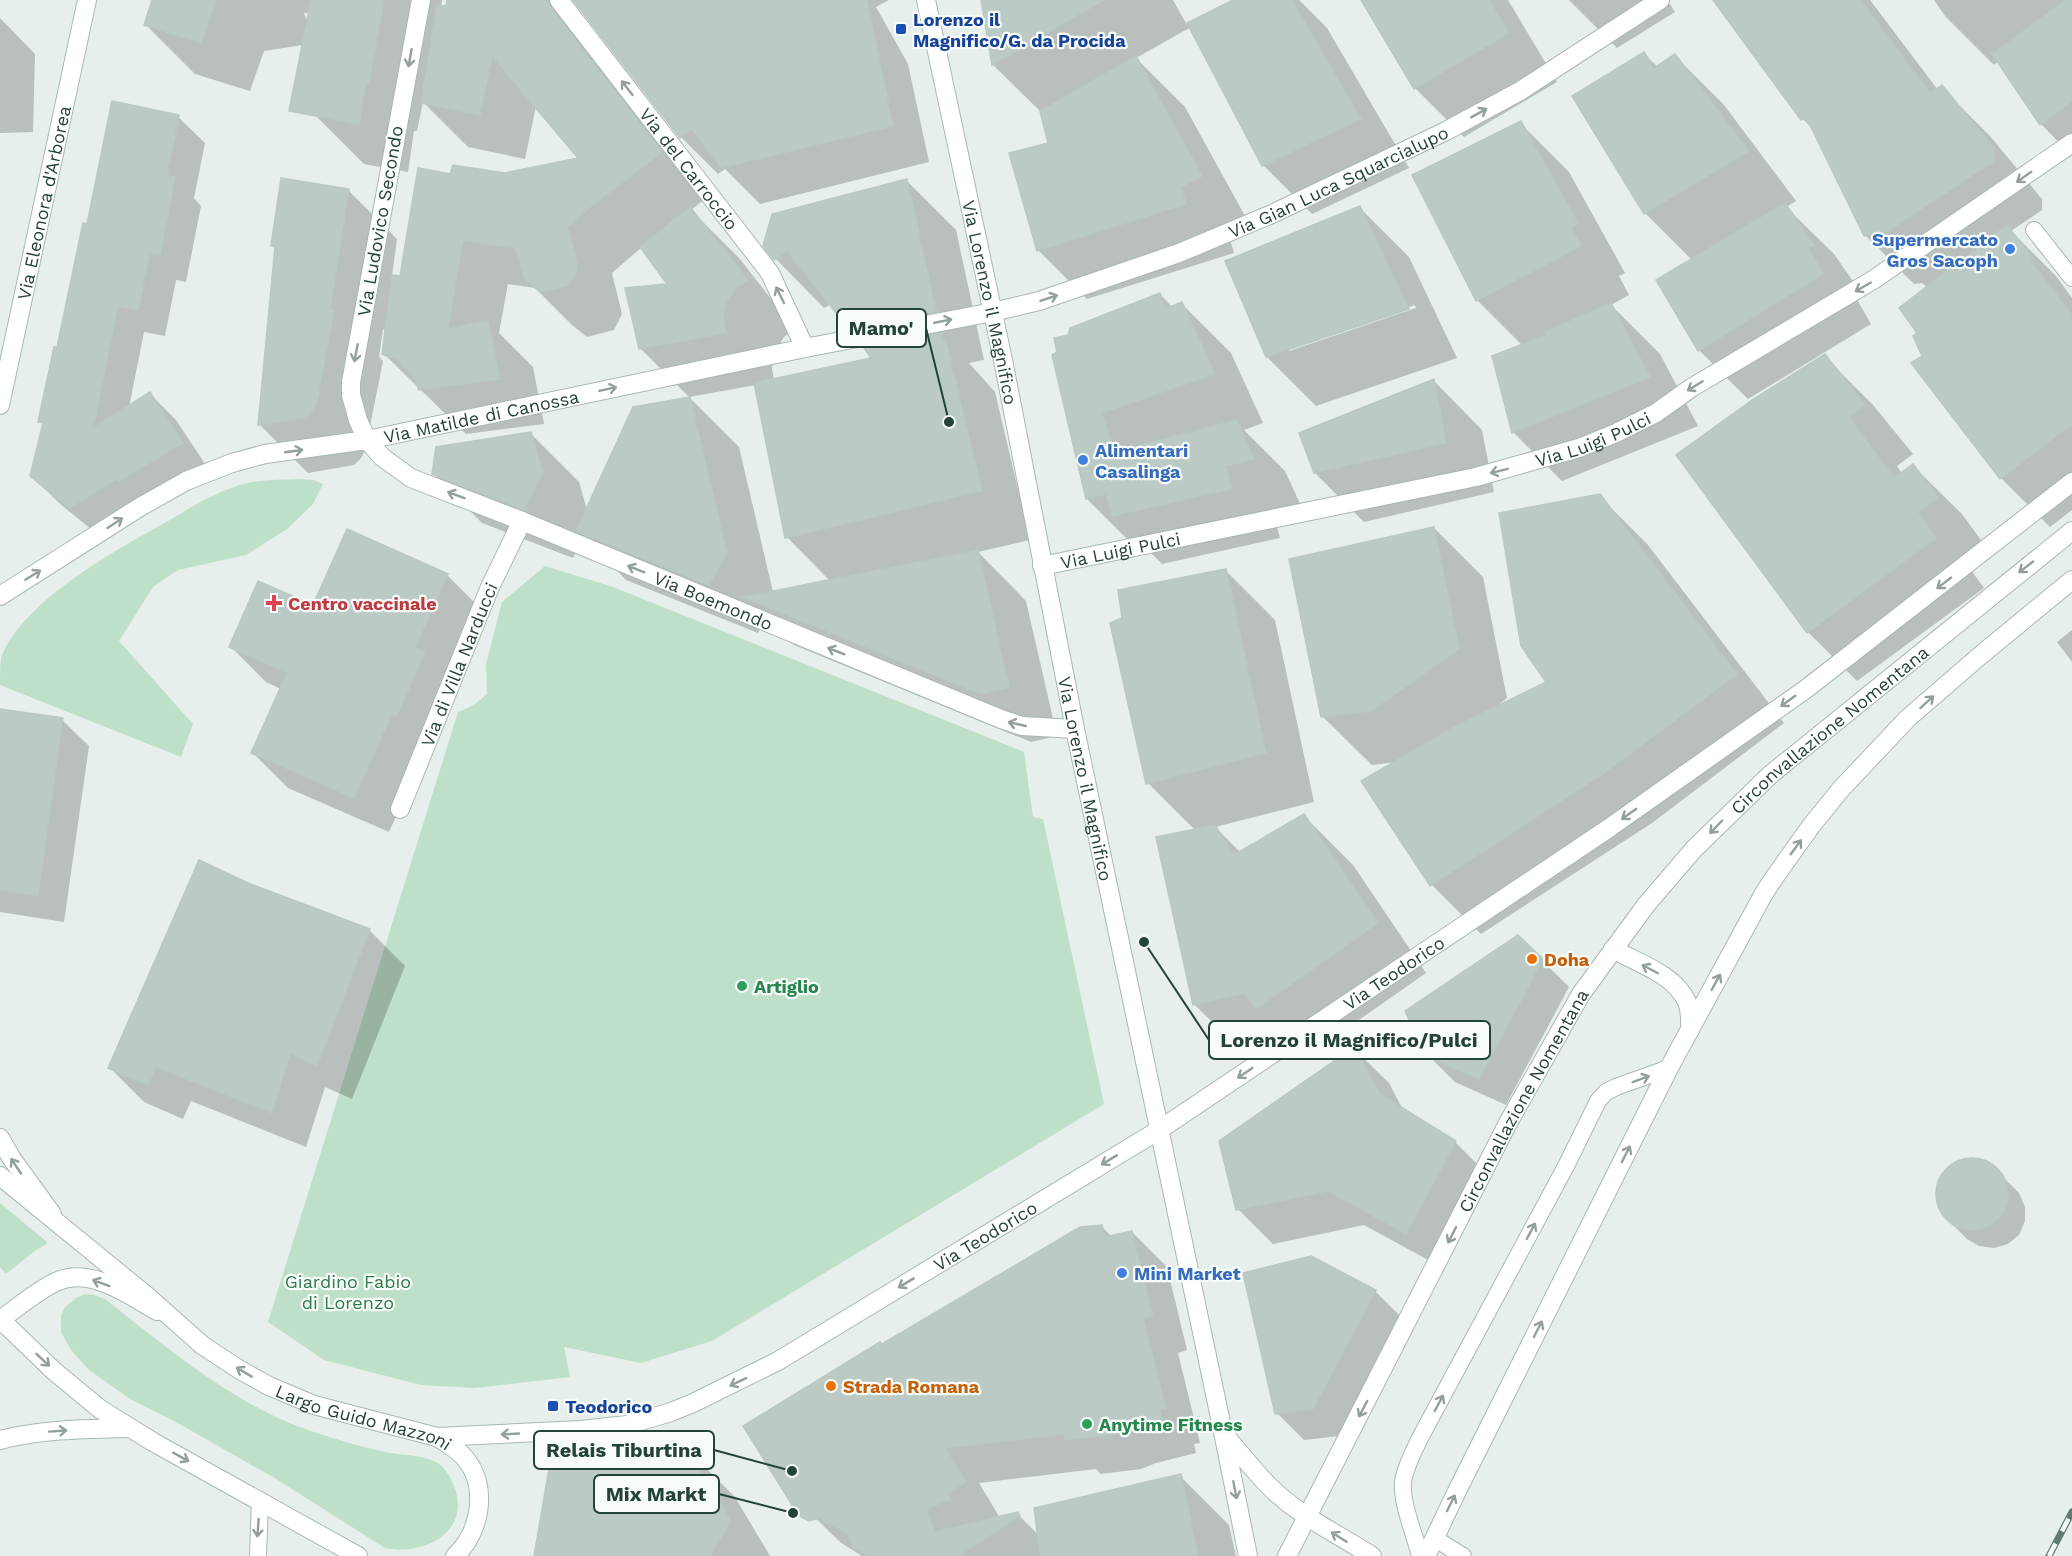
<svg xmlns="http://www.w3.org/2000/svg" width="2072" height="1556" viewBox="0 0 2072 1556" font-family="'Work Sans',sans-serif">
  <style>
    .green { fill: #bfe0c8 }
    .shadow { fill: #0003; fill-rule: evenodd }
    .building { fill: #bbcac4; stroke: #b8c9c2; stroke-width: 1.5 }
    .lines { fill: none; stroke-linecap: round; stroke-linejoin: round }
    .service-casing { stroke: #a8b8b2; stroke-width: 18 }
    .minor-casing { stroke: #a8b8b2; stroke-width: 20 }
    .tertiary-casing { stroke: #a8b8b2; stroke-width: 20 }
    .service { stroke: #fff; stroke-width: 16 }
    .minor { stroke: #fff; stroke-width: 18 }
    .tertiary { stroke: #fff; stroke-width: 18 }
    .rail-casing { stroke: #5f7d75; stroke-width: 7 }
    .rail { stroke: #f7fbf9; stroke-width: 4.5; stroke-dasharray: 14; stroke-linecap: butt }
    .oneway { stroke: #92a09c }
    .transit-dot { fill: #1a4fb4; stroke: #f7fbf9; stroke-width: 2 }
    .shop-dot { fill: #3f7fe0; stroke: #f7fbf9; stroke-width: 2 }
    .health-dot { fill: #e0444e; stroke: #f7fbf9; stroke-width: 2 }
    .food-dot { fill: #e8710a; stroke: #f7fbf9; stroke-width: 2 }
    .leisure-dot { fill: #2e9e5b; stroke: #f7fbf9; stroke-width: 2 }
    .labels { text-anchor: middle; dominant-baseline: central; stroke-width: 4.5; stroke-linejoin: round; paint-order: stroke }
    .transit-label { font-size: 18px; font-weight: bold; fill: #164399; stroke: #f7fbf9; text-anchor: start }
    .street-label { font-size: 18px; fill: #24423a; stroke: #f7fbf9 }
    .shop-label { font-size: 18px; font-weight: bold; fill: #366cbe; stroke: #f7fbf9; text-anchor: start }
    .health-label { font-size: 18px; font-weight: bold; fill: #be3a42; stroke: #f7fbf9; text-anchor: start }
    .food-label { font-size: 18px; font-weight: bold; fill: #c56008; stroke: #f7fbf9; text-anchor: start }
    .leisure-label { font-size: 18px; font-weight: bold; fill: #27864d; stroke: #f7fbf9; text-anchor: start }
    .park-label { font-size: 18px; fill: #2d7a4b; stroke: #f7fbf9 }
    .leader { fill: none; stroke: #24423a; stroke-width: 2 }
    .callout-dot { fill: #24423a; stroke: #f7fbf9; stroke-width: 2 }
    .callout { fill: #f7fbf9; stroke: #24423a; stroke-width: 2 }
    .callout-label { font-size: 20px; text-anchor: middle; font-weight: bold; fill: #24423a }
  </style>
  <rect width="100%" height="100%" fill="#e6efeb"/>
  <!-- green -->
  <path class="green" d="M300,479L314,480L323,484L313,504L287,529L246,555L178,570L153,587L119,641L193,724L181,757L0,685C0,677 0,666 1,658C22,601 116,550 168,521C190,508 212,494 237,486C257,479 279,480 300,479Z
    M545,566L613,587L1024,752L1033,817L1043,819L1104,1104L712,1341L641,1363L564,1347L570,1377L475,1388L421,1385L324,1360L268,1322L458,712L474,705L487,694L486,664L502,602Z
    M0,1203L47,1242V1244L36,1250L6,1274L0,1267Z
    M85,1294L94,1295L105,1299C169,1349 234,1405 311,1431C335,1439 361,1447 386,1452C403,1456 424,1454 439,1464C446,1469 451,1478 454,1486C472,1531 425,1556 385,1548L273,1477L174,1421L130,1399L89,1370L71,1350L61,1332V1316L64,1308L76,1298Z"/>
  <!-- shadow -->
  <path class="shadow" d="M154,0H442L441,7H447L449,0H555L706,198L691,210L739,258L795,329L784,337L776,351L772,368L774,380L874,358L871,348L849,327L831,304L824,308L776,259L765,246L907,181L956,230L984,360L969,363L995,392L1030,540L978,552L1026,601L1057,736L1031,742L794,645L767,618L758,633L626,580L584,537L573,558L482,523L433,473L530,433L579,482L587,510L690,398L739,447L773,592L830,581L787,537L756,385L689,397L640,348L670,285L642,247L612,273L622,314L614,330L587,337L572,325L535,288L508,284L499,333L533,367L544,424L466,434L383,353L386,330L383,329L379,357L383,361L365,451L361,458L354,465L308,473L259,424L276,249L273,245L348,190L397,239L392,276L401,278L451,175L505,174L581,159L536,106L525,159L468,147L423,102L417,131H414L408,172L364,164L315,115L326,11L304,13L315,43L264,51L250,91L195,74L146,25Z
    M599,0H889L876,7L908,64L929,162L760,204L725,169L718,174L681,137Z
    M983,0H1173L1187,25L1236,0H1299L1327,28L1409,168L1312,214L1263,165L1191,27L1136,58L1185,107L1250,225L1229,236L1234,253L1087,299L1038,250L1049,144L1042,113L993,65Z
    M1363,0H1508L1557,82L1464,137L1415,88Z
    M1569,0H1667L1675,12L1617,48Z
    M1718,0H1870L1938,90L1941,87L1990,136L2042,199V210L2011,231L2056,276L2072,298V510L2050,527L2001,478L1913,363L1924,356L1919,333L1928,288L1922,283L1914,284L1865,235L1815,132L1803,119L1716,1Z
    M1934,0H2072V156L2041,124L1999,61L1994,65L1945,16Z
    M0,18L35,54L33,132L0,133Z
    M1644,54L1658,67L1675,56L1724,105L1796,201L1786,207L1834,254L1862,294L1855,296L1871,324L1748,399L1699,350L1692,260L1645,213Z
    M178,117L205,143L194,198L201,206L186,282L176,280L165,336L144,332L129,407L150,394L176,420L209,470L97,534L59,503L32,476L44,425L40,421L88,226Z
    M1520,123L1569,172L1625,273L1619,276L1629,295L1611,305L1660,354L1698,426L1562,481L1513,432L1523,346L1477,300Z
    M1360,208L1409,257L1457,358L1316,406L1267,357ZM1415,305L1416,308L1289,351V348Z
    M1160,294L1173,308L1182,304L1231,353L1263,423L1244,430L1285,471L1302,508L1274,515L1280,538L1162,564L1144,546L1136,548L1087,499L1070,336Z
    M1824,356L1873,405L1913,454L1897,466L1902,474L1913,466L1962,514L1986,547L1965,562L1984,588L1857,681L1808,632L1678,455Z
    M1434,381L1482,430L1494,492L1364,522L1315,473Z
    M1599,496L1648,545L1784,723L1652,823L1481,934L1432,885L1363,782L1396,762L1372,765L1322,716L1434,528L1483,577L1507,698L1498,705L1499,707L1549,682Z
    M1226,571L1275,620L1314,802L1215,827L1241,853L1304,816L1353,865L1426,973L1306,1057L1291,1042L1243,1053L1194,1004L1195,830L1148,783Z
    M447,575L482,610L451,680L459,689L432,750L427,748L389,832L288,788L253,753L281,689L266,682L231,647L314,607Z
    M2072,630V662L2057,642Z
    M0,711L62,720L89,746L64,922L0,912Z
    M248,884L370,931L405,966L352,1099L325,1087L306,1147L191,1101L183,1119L144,1102L109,1067Z
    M1542,960L1569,987L1506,1105L1455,1082L1428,1055Z
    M1354,1049L1389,1083L1403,1110L1455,1142L1490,1177L1441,1267L1364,1225L1273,1244L1238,1209Z
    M1976,1160L1989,1164L2000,1174L2019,1193L2025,1207V1221L2019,1235L2008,1244L1994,1248L1979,1246L1967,1239L1948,1220L1939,1208L1936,1194L1940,1180L1948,1168L1961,1161Z
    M1101,1226L1112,1237L1132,1232L1167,1267L1187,1350L1178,1353L1200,1443L1194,1444L1196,1453L1156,1463L1141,1469L1101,1474L1096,1469L979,1483L1000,1518L1017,1514L1039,1535L1180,1476L1229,1525L1236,1556H862L840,1542L805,1508L882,1346Z
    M1375,1291L1402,1318L1339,1436L1304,1440L1277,1413Z
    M679,1445L683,1449L686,1448L735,1497L770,1556H535L600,1464L650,1455Z"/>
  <!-- building -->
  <path class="building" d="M152,0H216L201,43L144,25Z
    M311,0H384L369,83L366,82L359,124L289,111Z
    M447,0H548L550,7L662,152L588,209L568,227L578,268L569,285L541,292L525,280L515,248L463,240L448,329L488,320L500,379L419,390L413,375L398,360L382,354L392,275L400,276L418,168L450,174L453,165L505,173L578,158L492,56L480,115L421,103L437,5L446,6Z
    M573,0H867L893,126L721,168L692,129L680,138Z
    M981,0H1104L992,65Z
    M1233,0H1292L1361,119L1262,166L1187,23Z
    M1361,0H1489L1509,33L1414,89Z
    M1713,0H1860L1930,93L1942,85L1994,148V161L1876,239L1873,234L1864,236L1806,117L1801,120Z
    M2066,0H2072V101L2040,125L1992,54Z
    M1644,52L1654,68L1675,54L1749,151L1644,214L1572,96Z
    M1136,56L1202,176L1181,187L1186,204L1037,251L1009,153L1048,143L1040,111Z
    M112,101L179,115L167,176L175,177L160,256L150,254L138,310L118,306L93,428L150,392L183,443L119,481L117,479L69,508L30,476L43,423L38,422L54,347H57L83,223L87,224Z
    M1521,121L1578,223L1571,227L1581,246L1476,301L1412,175Z
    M281,178L349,189L330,309L334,310L317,402L313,409L305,417L258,425L275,247L271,246Z
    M907,179L936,311L848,328L787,251L774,260L763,246L772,214Z
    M1785,203L1815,246L1808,247L1823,274L1698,351L1656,280Z
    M1360,206L1409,309L1266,357L1225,261Z
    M690,207L748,280L736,288L727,301L723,318L726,333L639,349L625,288L667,284L640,247Z
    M2007,225L2032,258L2030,260L2072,315V424L2000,479L1911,363L1922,356L1913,336L1917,333L1899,308Z
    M1160,293L1165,309L1182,302L1215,374L1102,413L1114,452L1237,420L1254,459L1226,466L1232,489L1112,516L1106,494L1086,499L1052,355L1057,352L1054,338L1068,335L1070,328Z
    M1611,303L1650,377L1512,433L1492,356L1546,335L1545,332Z
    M941,333L943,342L946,341L982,491L785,538L754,383L871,358L864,348Z
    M1825,354L1865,405L1849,417L1894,478L1913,464L1938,497L1918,512L1936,538L1807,633L1676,455L1752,400Z
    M1434,379L1446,443L1314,473L1299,433Z
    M690,397L727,553L709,585L576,531L633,407Z
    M531,432L543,473L524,510L432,474L436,447Z
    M1600,494L1737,674L1603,774L1430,886L1361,781L1454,727L1546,682L1521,646L1499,513Z
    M1434,527L1459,649L1371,711L1321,717L1289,559Z
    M347,529L448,574L415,648L425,652L397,716L392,714L354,798L251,753L287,673L229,647L258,581L313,605Z
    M978,550L1009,687L981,694L743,597Z
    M1226,569L1266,753L1146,784L1110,623L1122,618L1118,590Z
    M0,709L63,718L38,896L0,890Z
    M1304,814L1378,923L1256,1009L1245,993L1193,1005L1156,837L1215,825L1234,855Z
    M199,860L248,883L370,929L317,1066L290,1053L272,1113L156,1067L148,1085L108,1068Z
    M1518,935L1543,959L1479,1079L1426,1056L1405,1011Z
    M1354,1047L1380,1094L1456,1141L1406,1234L1328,1191L1236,1210L1219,1141Z
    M1936 1194a36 36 0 1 1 72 0a36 36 0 1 1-72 0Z
    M1102,1225L1105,1237L1132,1231L1153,1316L1143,1318L1166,1408L1160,1410L1162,1419L1120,1429L1106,1435L1065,1440L1064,1434L945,1448L966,1482L947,1494L950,1499L927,1509L934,1532L1018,1512L1020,1516L958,1556H870L852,1547L849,1535L819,1518L809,1521L794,1513L791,1503L743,1426L880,1342L882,1344L1080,1227Z
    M1311,1256L1376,1290L1313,1409L1275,1414L1243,1273Z
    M679,1443L682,1448L686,1446L731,1521L710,1556H534L549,1469L600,1463L650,1453Z
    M1181,1474L1198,1556H1040L1034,1508Z"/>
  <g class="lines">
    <defs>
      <path id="service" d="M2034,230L2072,278
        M1434,1538L1463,1556
        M258,1556L260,1500
        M1420,1556C1415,1535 1401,1503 1403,1482C1405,1467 1414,1451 1420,1438L1566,1166L1598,1101L1606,1092L1616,1087L1669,1068"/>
      <g id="minor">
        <path id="s1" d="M421,0L351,382V395L358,420L367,440L382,457L411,478L522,521L1001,719L1022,726L1075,729"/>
        <path id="s2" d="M559,0L770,273L805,348"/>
        <path id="s3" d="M0,405L87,0"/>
        <path id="s4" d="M1042,566L1476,477L1579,448L1616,433L1656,413L1691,388L1873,280L2072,143"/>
        <path id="s5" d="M0,596L140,507L186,481L232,463L265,454L367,440L805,348L993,312L1039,301L1179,253L1272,214L1446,131L1520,91L1660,0"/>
        <path id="s6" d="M400,809L490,587L522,521"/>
        <path d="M1613,949C1637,963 1675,974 1687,1002C1691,1011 1690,1021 1690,1030"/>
        <path d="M0,1138L12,1159L52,1214"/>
        <path d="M0,1320C17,1308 39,1289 58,1281C91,1267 129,1295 157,1311"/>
        <path d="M0,1440C43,1429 86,1429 130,1428"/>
      </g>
      <g id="tertiary">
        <path id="s7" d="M926,0L1003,360L1075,729L1223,1432L1248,1556"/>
        <path id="s8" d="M0,1176L147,1296L202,1345L240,1370L269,1386L314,1405L437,1437C447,1443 457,1449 464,1457C489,1485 481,1532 455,1556"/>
        <path d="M0,1319L54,1371L100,1409L153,1442L358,1556"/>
        <path d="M1224,1434C1238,1451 1252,1468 1267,1484C1297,1515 1336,1533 1372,1556"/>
        <path id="s9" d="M437,1437L581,1430L627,1425L671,1412L693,1403L778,1361L1159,1130L1609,828L1806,689L2072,482"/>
        <path id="s10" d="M1287,1556L1508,1123L1581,994L1646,905L1694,849L1770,775L2072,531"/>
        <path d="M1426,1556L1457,1491L1669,1068L1763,895L1774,878L1811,826L1841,789L1908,718L1982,654L2072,580"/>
      </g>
    </defs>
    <!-- service casing -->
    <use href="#service" class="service-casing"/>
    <!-- minor casing -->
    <use href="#minor" class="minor-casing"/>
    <!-- tertiary casing -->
    <use href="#tertiary" class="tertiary-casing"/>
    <!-- service -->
    <use href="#service" class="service"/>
    <!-- minor -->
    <use href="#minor" class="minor"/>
    <!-- tertiary -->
    <use href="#tertiary" class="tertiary"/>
    <defs>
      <path id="rail" d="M2049,1556L2072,1512"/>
    </defs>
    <!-- rail casing -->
    <use href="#rail" class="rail-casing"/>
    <!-- rail -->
    <use href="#rail" class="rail"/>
  </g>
  <!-- one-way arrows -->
  <defs><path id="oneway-shaft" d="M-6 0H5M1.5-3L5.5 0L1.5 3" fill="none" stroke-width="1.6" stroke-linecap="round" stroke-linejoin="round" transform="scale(1.5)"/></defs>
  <g class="oneway">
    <use href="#oneway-shaft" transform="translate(410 58) rotate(100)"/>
    <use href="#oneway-shaft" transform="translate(627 88) rotate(-128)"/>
    <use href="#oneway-shaft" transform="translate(1479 113) rotate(-29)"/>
    <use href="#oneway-shaft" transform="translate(2024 177) rotate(145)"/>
    <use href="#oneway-shaft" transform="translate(1863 287) rotate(150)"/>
    <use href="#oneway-shaft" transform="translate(780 295) rotate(-116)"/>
    <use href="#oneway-shaft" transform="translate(1049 298) rotate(-19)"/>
    <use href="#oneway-shaft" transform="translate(943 321) rotate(-11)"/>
    <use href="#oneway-shaft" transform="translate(356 353) rotate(101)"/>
    <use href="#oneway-shaft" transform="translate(1695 386) rotate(148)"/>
    <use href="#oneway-shaft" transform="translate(608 389) rotate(-12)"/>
    <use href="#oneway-shaft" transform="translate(294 451) rotate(-8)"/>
    <use href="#oneway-shaft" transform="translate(1499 471) rotate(166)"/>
    <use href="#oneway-shaft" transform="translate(456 495) rotate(-159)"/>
    <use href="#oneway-shaft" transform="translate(115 523) rotate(-33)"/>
    <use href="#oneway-shaft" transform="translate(2026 567) rotate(142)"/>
    <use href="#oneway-shaft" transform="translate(636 569) rotate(-158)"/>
    <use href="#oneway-shaft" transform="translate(33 575) rotate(-32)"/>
    <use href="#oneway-shaft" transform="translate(1944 583) rotate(142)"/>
    <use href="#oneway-shaft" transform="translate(836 651) rotate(-158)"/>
    <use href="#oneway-shaft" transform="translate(1788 701) rotate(144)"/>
    <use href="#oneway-shaft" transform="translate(1927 702) rotate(-42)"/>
    <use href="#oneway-shaft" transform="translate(1017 724) rotate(-167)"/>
    <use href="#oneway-shaft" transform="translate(1629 814) rotate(145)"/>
    <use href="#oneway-shaft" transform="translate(1716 827) rotate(134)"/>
    <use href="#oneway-shaft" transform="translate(1796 847) rotate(-54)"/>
    <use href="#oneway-shaft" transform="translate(1650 969) rotate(-152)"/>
    <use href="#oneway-shaft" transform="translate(1716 982) rotate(-61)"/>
    <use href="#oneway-shaft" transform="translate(1245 1073) rotate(146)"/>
    <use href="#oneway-shaft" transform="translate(1641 1079) rotate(-20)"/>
    <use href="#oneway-shaft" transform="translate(1626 1154) rotate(-63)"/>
    <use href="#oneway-shaft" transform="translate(1109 1160) rotate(149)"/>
    <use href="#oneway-shaft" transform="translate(16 1166) rotate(-124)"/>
    <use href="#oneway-shaft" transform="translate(1531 1231) rotate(-62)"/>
    <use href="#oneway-shaft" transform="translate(1452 1235) rotate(117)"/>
    <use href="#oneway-shaft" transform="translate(101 1283) rotate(-160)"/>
    <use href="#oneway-shaft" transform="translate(906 1283) rotate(149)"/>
    <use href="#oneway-shaft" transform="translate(1538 1329) rotate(-63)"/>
    <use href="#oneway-shaft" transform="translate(43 1360) rotate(43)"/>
    <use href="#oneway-shaft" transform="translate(244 1372) rotate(-149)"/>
    <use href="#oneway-shaft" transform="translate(738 1382) rotate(154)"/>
    <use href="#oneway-shaft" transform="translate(1439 1403) rotate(-62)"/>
    <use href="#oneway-shaft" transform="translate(1363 1409) rotate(118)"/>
    <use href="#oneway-shaft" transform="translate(58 1431) rotate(-4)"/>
    <use href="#oneway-shaft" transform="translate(510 1434) rotate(177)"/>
    <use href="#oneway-shaft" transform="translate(181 1457) rotate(29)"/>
    <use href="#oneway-shaft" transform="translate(1235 1490) rotate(79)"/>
    <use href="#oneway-shaft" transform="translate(1451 1503) rotate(-64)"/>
    <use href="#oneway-shaft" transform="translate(258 1528) rotate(94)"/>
    <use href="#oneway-shaft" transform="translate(1339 1537) rotate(-148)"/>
  </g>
  <!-- markers -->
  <g class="transit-dot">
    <rect x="895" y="23" width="12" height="12" rx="3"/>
    <rect x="547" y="1400" width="12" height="12" rx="3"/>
  </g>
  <g class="shop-dot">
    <circle cx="2010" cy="249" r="6"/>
    <circle cx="1083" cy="460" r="6"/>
    <circle cx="1122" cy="1273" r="6"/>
  </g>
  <path class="health-dot" d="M271 594h6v6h6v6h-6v6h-6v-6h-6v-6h6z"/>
  <g class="food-dot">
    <circle cx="1532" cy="959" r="6"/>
    <circle cx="831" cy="1386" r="6"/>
  </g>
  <g class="leisure-dot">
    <circle cx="742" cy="986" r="6"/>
    <circle cx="1087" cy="1424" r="6"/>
  </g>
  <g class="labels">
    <!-- transit labels -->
    <g class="transit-label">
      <text x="913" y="19">Lorenzo il<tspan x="913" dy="21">Magnifico/G. da Procida</tspan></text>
      <text x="565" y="1406">Teodorico</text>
    </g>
    <!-- street labels -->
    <g class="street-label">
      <text stroke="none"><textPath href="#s2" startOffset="213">Via del Carroccio</textPath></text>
      <text stroke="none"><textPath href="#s5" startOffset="1414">Via Gian Luca Squarcialupo</textPath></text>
      <text stroke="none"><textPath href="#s3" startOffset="207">Via Eleonora d'Arborea</textPath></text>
      <text transform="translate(380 221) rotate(-80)">Via Ludovico Secondo</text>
      <text stroke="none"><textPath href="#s7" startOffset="309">Via Lorenzo il Magnifico</textPath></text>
      <text stroke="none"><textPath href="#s5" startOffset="522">Via Matilde di Canossa</textPath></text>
      <text stroke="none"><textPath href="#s4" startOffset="566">Via Luigi Pulci</textPath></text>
      <text stroke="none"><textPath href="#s4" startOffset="80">Via Luigi Pulci</textPath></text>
      <text stroke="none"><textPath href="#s1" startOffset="834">Via Boemondo</textPath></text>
      <text stroke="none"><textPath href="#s6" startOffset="156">Via di Villa Narducci</textPath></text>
      <text stroke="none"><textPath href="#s10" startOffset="999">Circonvallazione Nomentana</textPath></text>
      <text stroke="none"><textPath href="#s7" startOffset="795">Via Lorenzo il Magnifico</textPath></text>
      <text stroke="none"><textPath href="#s9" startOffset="1083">Via Teodorico</textPath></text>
      <text stroke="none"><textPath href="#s10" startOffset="513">Circonvallazione Nomentana</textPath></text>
      <text stroke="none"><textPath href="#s9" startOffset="597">Via Teodorico</textPath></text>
      <text stroke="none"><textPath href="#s8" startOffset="442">Largo Guido Mazzoni</textPath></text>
    </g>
    <!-- shop labels -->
    <g class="shop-label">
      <text x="1998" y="239" text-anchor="end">Supermercato<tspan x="1998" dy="21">Gros Sacoph</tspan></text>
      <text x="1095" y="450">Alimentari<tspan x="1095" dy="21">Casalinga</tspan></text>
      <text x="1134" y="1273">Mini Market</text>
    </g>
    <!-- health labels -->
    <g class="health-label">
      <text x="288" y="603">Centro vaccinale</text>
    </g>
    <!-- food labels -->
    <g class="food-label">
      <text x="1544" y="959">Doha</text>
      <text x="843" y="1386">Strada Romana</text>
    </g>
    <!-- leisure labels -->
    <g class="leisure-label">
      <text x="754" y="986">Artiglio</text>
      <text x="1099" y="1424">Anytime Fitness</text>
    </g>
    <!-- park labels -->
    <g class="park-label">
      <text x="348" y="1281">Giardino Fabio<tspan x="348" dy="21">di Lorenzo</tspan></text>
    </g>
  </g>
  <!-- callouts -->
  <path class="leader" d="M949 422L926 328M1144 942L1209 1040M792 1471L714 1450M793 1513L719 1494"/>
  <g class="callout-dot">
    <circle cx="949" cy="422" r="6"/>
    <circle cx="1144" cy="942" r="6"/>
    <circle cx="792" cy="1471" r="6"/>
    <circle cx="793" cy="1513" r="6"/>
  </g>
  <g class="callout">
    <rect x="837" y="309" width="89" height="38" rx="6"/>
    <rect x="1209" y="1021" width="281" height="38" rx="6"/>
    <rect x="534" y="1431" width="180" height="38" rx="6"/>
    <rect x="594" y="1475" width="125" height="38" rx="6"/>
  </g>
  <g class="callout-label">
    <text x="881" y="335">Mamo'</text>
    <text x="1349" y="1047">Lorenzo il Magnifico/Pulci</text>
    <text x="624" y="1457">Relais Tiburtina</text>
    <text x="656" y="1501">Mix Markt</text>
  </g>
</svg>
